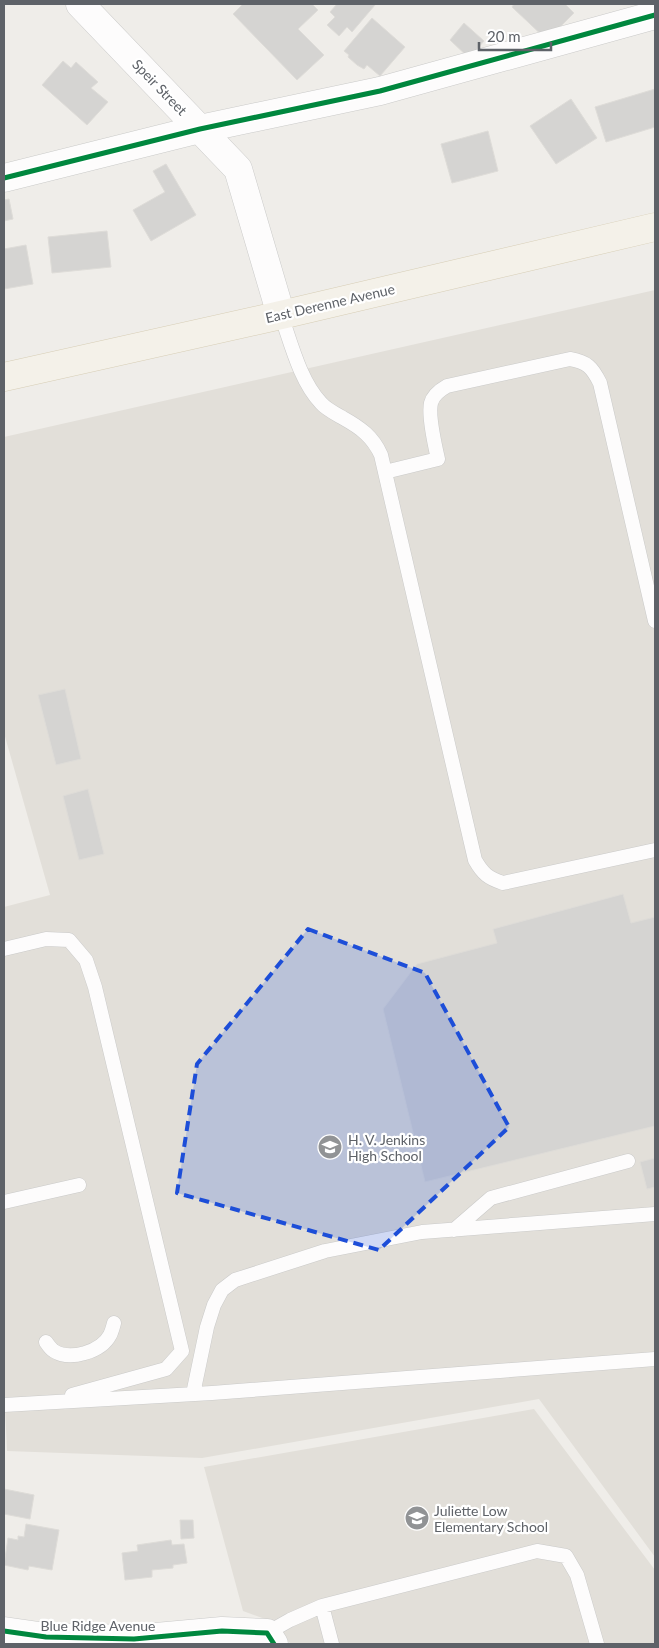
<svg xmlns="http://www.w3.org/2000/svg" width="659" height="1648" viewBox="0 0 659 1648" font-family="Lato,sans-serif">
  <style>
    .education { fill: #e2dfd9 }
    .building { fill: #d5d4d2; stroke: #dedcd8 }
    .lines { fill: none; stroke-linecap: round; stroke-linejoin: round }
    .service-casing { stroke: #cacac9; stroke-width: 15 }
    .minor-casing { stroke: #cacac9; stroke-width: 29 }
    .primary-casing { stroke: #d7ceb6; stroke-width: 29 }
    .service { stroke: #fdfcfc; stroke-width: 14 }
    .minor { stroke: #fdfcfc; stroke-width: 28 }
    .primary { stroke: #f4f1e9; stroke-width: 28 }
    .cycleway-casing { stroke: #fff; stroke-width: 8 }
    .cycleway { stroke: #00873e; stroke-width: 5 }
    .marked { fill: #1d4ed8; fill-opacity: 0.2; stroke: #1d4ed8; stroke-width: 4; stroke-dasharray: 10 6; stroke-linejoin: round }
    .labels { text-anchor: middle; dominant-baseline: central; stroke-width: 4.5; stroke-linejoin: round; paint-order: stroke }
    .street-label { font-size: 14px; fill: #5e6268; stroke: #fff }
    .poi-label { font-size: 14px; fill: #5e6268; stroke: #fff; text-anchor: start }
  </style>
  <rect width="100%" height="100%" fill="#efede9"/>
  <!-- education -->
  <path class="education" d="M655,290V1557L539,1399L202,1458L7,1451L4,1386V907L50,895L4,733V437Z
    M534,1409L655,1570V1644H291L268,1620L243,1611L204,1467Z"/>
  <!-- building -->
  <path class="building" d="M243,4H312L318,10L298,29L324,55L297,80L233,14Z
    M337,4H373L375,5L352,32L347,27L339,36L327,25L335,17L330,12Z
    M514,4H565L574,13L547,40L512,7Z
    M372,18L405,47L380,76L367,65L364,69L357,65L348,57L349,55L344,51Z
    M464,23L484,41L469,58L450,40Z
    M63,61L71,68L76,62L98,82L91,88L108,102L87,125L42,85Z
    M655,89V127L606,142L595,107Z
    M571,99L597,138L556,164L530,126Z
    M488,131L498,171L452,183L441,144Z
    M166,164L196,215L151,241L133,210L165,192L153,171Z
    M9,199L13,219L4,221V200Z
    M107,231L111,267L52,273L48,237Z
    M26,245L33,284L4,289V249Z
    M65,689L81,759L56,765L38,695Z
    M88,789L104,854L79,860L63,796Z
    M623,894L631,923L655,917V1126L425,1182L383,1009L417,964L497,943L493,929Z
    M655,1158V1187L647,1189L640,1162Z
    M4,1489L34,1495L30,1519L4,1514Z
    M180,1520H193L194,1538L181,1539Z
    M26,1524L59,1530L52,1570L29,1566L28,1570L4,1565L8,1538L18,1540V1536L24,1537Z
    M171,1540L172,1545L184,1544L187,1563L173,1565V1568L152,1570V1577L125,1580L122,1553L138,1551L137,1545Z"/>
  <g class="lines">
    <defs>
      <path id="service" d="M281,315C291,343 300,381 321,403C326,409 336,414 343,418C361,428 373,437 381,455L475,860C483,874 488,878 503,883L655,850
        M385,472L438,459C435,446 428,416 431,403C433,395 440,390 447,386L570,359C587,362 592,367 600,383L655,621
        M4,949L46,939L69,940L86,960L95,987L182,1351L166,1369L72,1395
        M4,1202L79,1185
        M454,1230L491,1198L628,1161
        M46,1342C48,1345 51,1349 54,1351C70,1361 101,1352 110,1335C112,1331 113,1327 114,1323
        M193,1394L207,1327L214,1305L222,1290L235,1280L325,1251L422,1232L655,1214
        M4,1405L212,1393L655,1359
        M322,1606L332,1644
        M267,1633L290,1620L322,1606L537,1551L566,1556L577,1575L597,1644"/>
      <path id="minor" d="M80,4L238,169L281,315
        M4,178L200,129L380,91L655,15
        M4,1631L46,1637L134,1639L222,1631L267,1633L274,1644"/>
      <path id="primary" d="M4,377L281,315L655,227"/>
    </defs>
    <!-- service casing -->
    <use href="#service" class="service-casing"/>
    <!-- minor casing -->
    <use href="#minor" class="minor-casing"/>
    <!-- primary casing -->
    <use href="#primary" class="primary-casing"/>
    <!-- service -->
    <use href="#service" class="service"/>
    <!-- minor -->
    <use href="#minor" class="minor"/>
    <!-- primary -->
    <use href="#primary" class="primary"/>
    <defs>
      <path id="cycleway" d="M4,178L200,129L380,91L655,15
        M4,1631L46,1637L134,1639L222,1631L267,1633L274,1644"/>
    </defs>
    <!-- cycleway casing -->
    <use href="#cycleway" class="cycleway-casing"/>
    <!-- cycleway -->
    <use href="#cycleway" class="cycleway"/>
  </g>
  <!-- marked area -->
  <path class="marked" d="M308,929L425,973L509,1127L379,1250L177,1193L197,1064Z"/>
  <!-- icons -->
  <defs>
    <symbol id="school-disc" viewBox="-11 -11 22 22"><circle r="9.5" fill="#919395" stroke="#fff"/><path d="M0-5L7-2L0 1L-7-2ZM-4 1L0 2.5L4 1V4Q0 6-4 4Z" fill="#fff"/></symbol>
  </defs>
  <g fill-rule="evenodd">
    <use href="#school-disc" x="316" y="1133" width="28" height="28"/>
    <use href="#school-disc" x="403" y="1504" width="28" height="28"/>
  </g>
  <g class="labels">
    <!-- street labels -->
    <g class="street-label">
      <text transform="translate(160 87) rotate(46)">Speir Street</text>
      <text transform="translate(330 303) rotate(-13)">East Derenne Avenue</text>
      <text x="98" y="1625">Blue Ridge Avenue</text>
    </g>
    <!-- poi labels -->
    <g class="poi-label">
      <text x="348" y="1139">H. V. Jenkins<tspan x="348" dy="16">High School</tspan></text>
      <text x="434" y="1510">Juliette Low<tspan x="434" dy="16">Elementary School</tspan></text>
    </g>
  </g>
  <!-- border -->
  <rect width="659" height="1648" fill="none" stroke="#5e6268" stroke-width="10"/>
  <!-- scale -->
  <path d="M479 42v8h72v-8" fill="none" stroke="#5e6268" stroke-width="2.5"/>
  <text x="487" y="42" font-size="15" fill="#5e6268" stroke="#ffffff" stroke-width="4" paint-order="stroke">20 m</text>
</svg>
